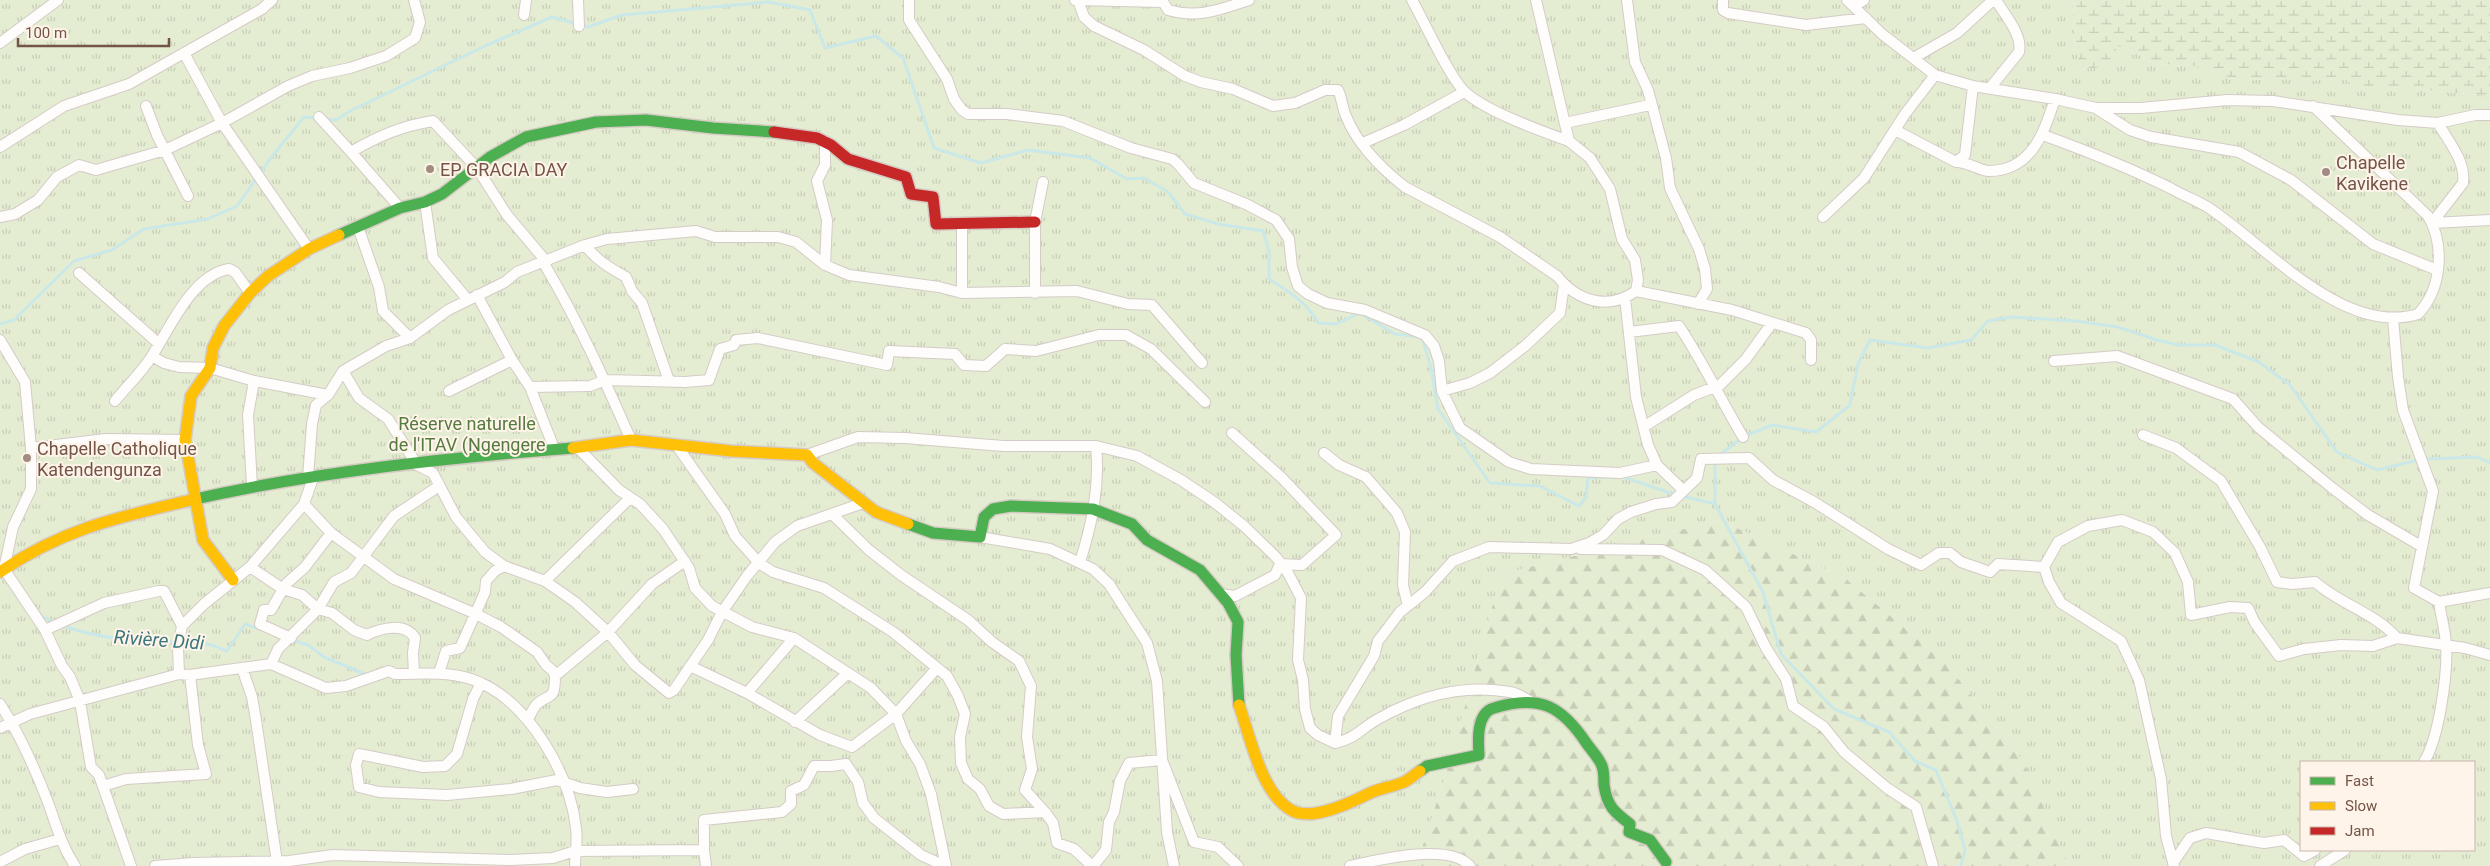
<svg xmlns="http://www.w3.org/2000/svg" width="2490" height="866" viewBox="0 0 2490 866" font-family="Roboto,sans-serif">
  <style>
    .forest { fill: url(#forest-firs) }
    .wetland { fill: url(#wetland-marsh) }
    .park { fill: url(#park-tufts); fill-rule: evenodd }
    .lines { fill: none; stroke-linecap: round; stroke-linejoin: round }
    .stream { stroke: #cae8e7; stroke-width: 3 }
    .street-casing { stroke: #d5cbc6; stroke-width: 12 }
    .fast-casing { stroke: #d6cbc4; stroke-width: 14 }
    .slow-casing { stroke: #d6cbc4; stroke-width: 14 }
    .jam-casing { stroke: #d6cbc4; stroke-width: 14 }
    .street { stroke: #fefdfc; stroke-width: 10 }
    .fast { stroke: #4caf50; stroke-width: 11 }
    .slow { stroke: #ffc107; stroke-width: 11 }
    .jam { stroke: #c62828; stroke-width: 11 }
    .poi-dot { fill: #a28b80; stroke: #fff4e9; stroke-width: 2 }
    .labels { text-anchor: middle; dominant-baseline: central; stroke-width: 4; stroke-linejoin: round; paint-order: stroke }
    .poi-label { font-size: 18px; fill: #755448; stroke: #fff4e9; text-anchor: start }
    .park-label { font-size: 18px; fill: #567b40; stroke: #fff4e9 }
    .water-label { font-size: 19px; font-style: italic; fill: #3b767c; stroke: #fff4e9 }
  </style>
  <defs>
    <pattern id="forest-firs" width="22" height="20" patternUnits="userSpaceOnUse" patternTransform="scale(1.25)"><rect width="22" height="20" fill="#e4edd2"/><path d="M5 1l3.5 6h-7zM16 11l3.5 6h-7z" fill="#c7cdb6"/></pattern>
    <pattern id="wetland-marsh" width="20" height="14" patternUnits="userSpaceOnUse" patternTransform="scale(1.25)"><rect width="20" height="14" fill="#e4edd2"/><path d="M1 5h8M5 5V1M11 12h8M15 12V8" fill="none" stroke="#c7cdb6"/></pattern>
    <pattern id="park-tufts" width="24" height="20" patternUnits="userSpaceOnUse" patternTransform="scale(1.25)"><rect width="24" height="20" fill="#e4edd2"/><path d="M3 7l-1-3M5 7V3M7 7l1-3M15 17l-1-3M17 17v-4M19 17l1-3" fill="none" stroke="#c7cdb6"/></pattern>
  </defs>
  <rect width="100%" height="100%" fill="#f7f0e8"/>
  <!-- forest -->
  <path class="forest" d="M1720,520L1845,578L1943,660L2024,762L2069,866H1416L1448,767L1501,574Z"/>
  <!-- wetland -->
  <path class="wetland" d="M2072,0H2490V96L2391,87L2365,90L2340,77L2305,82L2276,78L2245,81L2215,74L2193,66L2155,64L2120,45L2105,67L2081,69L2075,52Z"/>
  <!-- park -->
  <path class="park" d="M0,0H2072L2075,51L2082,69L2105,67L2120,45L2155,64L2193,66L2215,74L2245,81L2276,78L2305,82L2340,77L2365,90L2391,87L2490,96V866H2069L2024,762L1943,660L1845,578L1720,520L1501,574L1448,767L1416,866H0ZM2301,762H2474V850H2301Z"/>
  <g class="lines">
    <!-- stream -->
    <path class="stream" d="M324,119L336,120L350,111L485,46L552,17L588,27L622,15L769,2L810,10L825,48L876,36L903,58L934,148L981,163L1028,150L1090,158L1127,179L1144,178L1168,192L1185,214L1218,224L1263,231L1269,251V279C1288,291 1308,303 1318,323L1336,324L1360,313L1395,334L1422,337L1431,368L1438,409L1490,483L1540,486L1579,506L1586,497L1588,478L1607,477
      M0,324L14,320L74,261L112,250L144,229L208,219L237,206L273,155L304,117L317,118
      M1718,456L1743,437L1772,425L1816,432L1850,405L1858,364L1870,340L1928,348L1971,340L1988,321L2012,317L2076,321L2118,327L2157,340L2179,345H2215L2259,362L2290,385L2337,452L2377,470L2418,460
      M2425,459L2477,457L2490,463
      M1715,461V504L1763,592L1781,654L1834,709L1889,732L1915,761L1936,770L1957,821L1965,850L1961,866
      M1623,477L1676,495
      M1682,496L1715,504
      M39,613L43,617L54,622
      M62,625C89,636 122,640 151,641C181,642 199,638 227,651L245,624L262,630
      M292,640L308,645L324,657L367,675"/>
    <defs>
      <path id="street" d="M578,0L579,26
        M909,0V20L947,79L954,99L962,110L968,114H1007L1063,121L1131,148L1172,159L1178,164L1194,183L1246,204L1276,220L1289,239L1292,267L1298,286L1308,294L1327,303L1365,310L1425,335L1434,346L1439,361L1442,391L1460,428L1509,462L1531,469L1620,473L1657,465
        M1075,0L1162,2
        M1078,0L1084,17L1094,26L1144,50L1185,76L1201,82L1233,89L1273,106L1295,103L1325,90H1338C1342,98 1342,107 1346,116C1357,144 1382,169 1405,187L1500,237L1557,276C1577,301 1608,311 1636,291L1638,280L1635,260L1622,239L1610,189L1590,158L1569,141L1536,0
        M1162,0L1168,10C1198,19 1222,9 1249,0
        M1412,0C1424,21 1450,79 1466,93C1488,112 1541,131 1569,141
        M1627,0L1635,62L1648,90L1666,158L1670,188L1699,249L1705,269L1707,289L1698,304
        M1723,0V10L1728,13L1806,25L1866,18
        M1847,0L1882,34L1935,75L1973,86L2055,99L2096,108H2141L2227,100L2273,101L2398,120L2438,123L2475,115H2490
        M1854,6L1864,0
        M524,15L526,0
        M0,43L58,0
        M184,53L222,123L309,249
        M1915,57L1957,33L1993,0
        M1990,88L2019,52C2023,35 2004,14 1996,0
        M146,106L157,135L188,196
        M2097,109L2130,130L2151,137L2239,152L2291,180L2373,244L2437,270
        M319,117L351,152
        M1565,123L1650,105
        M1895,130L1956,162L1965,155L1973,86
        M2043,135C2087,151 2130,168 2172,189C2184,196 2198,201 2209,208C2265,245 2344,337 2418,314C2442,289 2445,245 2428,216L2313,106
        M825,141V165L817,181L827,220L825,265
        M1363,143L1404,125L1464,92
        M0,147L64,106L129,84L262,9L272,0
        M1956,162C1969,162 1980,171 1989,171C2032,171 2044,132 2055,99
        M425,202L433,258L467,299
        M400,208L351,152C378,136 402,126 433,121L477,168L507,215L545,260L546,267C579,323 605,381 631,440
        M0,217L15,214L38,200L57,177L79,165L96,170L165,150L222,123L288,86L312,76L350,68L386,56L415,38L420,22L414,0
        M1823,217L1864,178L1905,114L1935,75
        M2432,223L2463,183C2466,161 2448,141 2438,123
        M2432,223L2490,220
        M962,225V293
        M358,227L379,287L383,311L410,338
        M585,245C596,260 610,268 626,277L632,291L642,303L669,381
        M79,273L158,343
        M1636,291L1732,310L1806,333L1811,340V360
        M1035,293V222L1043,182
        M477,295L512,360L530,387L554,448
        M1625,298L1636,397L1648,445L1657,465L1683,490
        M2393,318L2398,377L2403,410L2433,491L2414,588L2439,602C2441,616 2445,630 2446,644C2448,673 2439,738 2424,762
        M1629,332L1679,326C1703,362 1721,400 1743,437
        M0,340L25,382L31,448V489L13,527L4,569L45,630L62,666L70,677L80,701L91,767L99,775L131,866
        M152,356L164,363L179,367L210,368L254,381L328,395
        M2054,361L2117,356L2233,399L2258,427L2331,487L2368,515L2421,546
        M343,371L359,398L388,419L417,465L433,473L456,517L485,552L504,566L545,581L575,602L608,632L635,665L669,693L674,690L708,640L722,612L747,576L775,542L797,526L863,503
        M530,387L590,386L606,380L685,382L709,380L720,349L734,345L736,340L758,338L887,365L889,351L955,354L964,365L986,366L1005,349L1036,351L1099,335H1126L1151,349L1205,402
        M449,391L512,360
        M1442,391L1470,383L1490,373L1525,346L1560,313L1564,285
        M115,401C127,386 142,372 152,356C170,328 192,275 229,269L235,272L250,293
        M1645,426L1694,395L1720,385L1746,359L1772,323
        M2143,435L2176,448L2221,481L2260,547L2277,582L2292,584L2315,582C2340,604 2375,613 2397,638
        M687,447L679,449L725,514L735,536L759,563L773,572L824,588L893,632L947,676L958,696L965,714L960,737L961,763L968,779L980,789L989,806L1003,814L1045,812L1053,823L1057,843L1074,849L1092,866
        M31,448L106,439L185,440
        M578,448L619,490L640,504L663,529L689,568L695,588L712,606L752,627L794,638L871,688L896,714L906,741L920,764L931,794L946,866
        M1324,453L1339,465L1366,477L1397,513L1405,532L1403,585L1408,606
        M807,455L858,437L905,438L1003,446H1096L1137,456L1181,480L1214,502L1244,526L1276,557L1288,573L1301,598L1298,660L1303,680L1305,709L1310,728L1318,735L1335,743L1338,716L1374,656L1378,641L1400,612L1425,592L1453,561L1489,547L1571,549L1589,543L1603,535L1618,519L1631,512L1656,504L1672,502L1697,478L1701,459L1749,458L1773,480L1814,502L1888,549L1921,565L1939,553H1950L1961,562L1990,572L1998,564L2044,567L2049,582L2061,603L2121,641L2139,680L2161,779L2166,836L2174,866
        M308,478L312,424L316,405L328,395L343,371L386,346L410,338L448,310L505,282L517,272L585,245L607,239L696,231L715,237H778L796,242L825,265L849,275L939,287L962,293L1077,291L1128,304L1152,305L1202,363
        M252,486L248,415L254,381
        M304,504L331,533L394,579L476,614L501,627L537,652L546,665L553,671L555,676L608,632L652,584L685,561
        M832,514L869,550L901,575L968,620L992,642L1019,661L1031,686L1027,737L1032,769L1025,790L1045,812
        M980,537L1050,549L1093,569L1109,584L1147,643L1157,681L1167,832L1174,866
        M1580,549L1662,550L1705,570L1746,607L1766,648L1786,679L1793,706L1824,727L1844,752L1887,788L1916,807L1933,866
        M1080,562C1092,524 1100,486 1096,446
        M250,567L283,589L302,595L318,609L332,613L354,630L367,635C381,628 405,622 415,638L413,653L414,674
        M2044,567L2058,542L2088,526L2122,520L2153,532L2175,553L2188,582L2191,615L2230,607L2248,608L2255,623L2279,656L2304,649L2341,645L2373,646L2397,638L2465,648L2490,655
        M545,581L630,498
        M1220,594L1235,596L1275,575L1280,564L1302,565L1336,535L1282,478L1232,433
        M2439,602L2490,593
        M45,630L104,603L159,591H164L182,626
        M291,638L260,624L264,610H271L286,584L305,567L331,533
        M271,664L278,649L318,609L334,582L351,573L394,516L439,486
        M690,666L747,693L820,735L852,747L896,714L937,668
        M242,668L252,697L256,720L277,862
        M439,673L446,651L460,648L485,592L486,581L495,571L504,566
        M179,674L178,648L182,626L204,604L250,567L304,504L313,478
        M481,683L473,699L457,754L445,766L423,767L359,754L356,765L359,787L379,792L447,795L511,789L557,780L580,788L607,792L633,789
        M747,693L794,638
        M0,704C20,734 36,771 49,805C57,828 62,846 75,866
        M528,720C530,715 533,709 536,705C549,692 555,703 555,676
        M795,722L848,673
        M0,728L30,714L179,674L190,675L271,664L326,688L346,686L389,671L395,674C423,674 455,670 481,683C531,706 570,775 576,828C578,840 575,854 575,866
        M1335,743C1357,738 1360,729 1378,719C1418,696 1464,684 1510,692C1517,693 1525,698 1531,702
        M103,786L126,779L206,774L198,745L190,675
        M704,850V820L782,812L791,804V791L804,785L814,766H831L846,764L858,782L863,803L874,818L921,855L945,866
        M0,862L25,849L60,839
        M2173,863L2190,838L2206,833L2264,843L2284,840L2304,856L2315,850
        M155,866L193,863L289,861L333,855L510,860L553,858L575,851L704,850L706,866
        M1093,866L1106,850L1109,822L1114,812L1120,781L1129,763L1162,760L1194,842L1218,847L1238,866
        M1350,866C1377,860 1449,842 1470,866
        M2320,866L2345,850"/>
      <path id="fast" d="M339,235L400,208L425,202L442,194L490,157L526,137L596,122L646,120L713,128L774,132
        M191,500C313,472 447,458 573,448
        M908,524L933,533L980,537L984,517L993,509L1011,506L1093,509L1132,524L1147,540L1200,570L1228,603L1238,622L1236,655L1239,705
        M1420,771L1427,766L1479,755C1478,741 1476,713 1494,708C1540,694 1562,706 1587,744C1592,751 1599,758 1602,766C1604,771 1604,779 1604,785C1607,806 1614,812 1630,824L1629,832L1650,840L1666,862"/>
      <path id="slow" d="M573,448L631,440L731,451L807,455L813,463L876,512L908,524
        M0,572C62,529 119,517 191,500
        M233,580L203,540L185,440L191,396L210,368L213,348L224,326L250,293L268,276L309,249L339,235
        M1239,705C1250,736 1261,793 1291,810C1311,822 1350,803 1368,794C1379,788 1393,787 1404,782C1410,779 1415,774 1420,771"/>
      <path id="jam" d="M774,132L817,138L831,145L848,159L906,177L911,194L933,197L936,224L1035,222"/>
    </defs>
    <!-- street casing -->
    <use href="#street" class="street-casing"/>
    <!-- fast casing -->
    <use href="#fast" class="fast-casing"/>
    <!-- slow casing -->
    <use href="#slow" class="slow-casing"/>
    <!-- jam casing -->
    <use href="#jam" class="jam-casing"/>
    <!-- street -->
    <use href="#street" class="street"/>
    <!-- fast -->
    <use href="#fast" class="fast"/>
    <!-- slow -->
    <use href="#slow" class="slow"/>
    <!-- jam -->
    <use href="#jam" class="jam"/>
  </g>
  <!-- markers -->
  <g class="poi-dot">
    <circle cx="430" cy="169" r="5"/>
    <circle cx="2326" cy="172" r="5"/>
    <circle cx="27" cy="458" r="5"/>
  </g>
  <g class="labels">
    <!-- poi labels -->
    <g class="poi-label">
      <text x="2336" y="162">Chapelle<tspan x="2336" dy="21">Kavikene</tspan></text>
      <text x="440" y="169">EP GRACIA DAY</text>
      <text x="37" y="448">Chapelle Catholique<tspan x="37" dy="21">Katendengunza</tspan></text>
    </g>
    <!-- park labels -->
    <g class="park-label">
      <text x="467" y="423">Réserve naturelle<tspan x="467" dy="21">de l'ITAV (Ngengere</tspan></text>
    </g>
    <!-- water labels -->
    <g class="water-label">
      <text transform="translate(159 640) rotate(4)">Rivière Didi</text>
    </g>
  </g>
  <!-- legend -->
  <rect x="2300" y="761" width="175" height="90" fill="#fff4e9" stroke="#c8b4a9"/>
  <rect x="2310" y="777" width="25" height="8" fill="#4caf50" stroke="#c8b4a9"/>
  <text x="2345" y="786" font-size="15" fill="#755448">Fast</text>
  <rect x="2310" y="802" width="25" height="8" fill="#ffc107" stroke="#c8b4a9"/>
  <text x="2345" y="811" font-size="15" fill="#755448">Slow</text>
  <rect x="2310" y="827" width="25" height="8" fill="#c62828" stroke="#c8b4a9"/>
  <text x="2345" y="836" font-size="15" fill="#755448">Jam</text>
  <!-- scale -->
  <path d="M18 38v8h151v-8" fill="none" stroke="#755448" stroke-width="2.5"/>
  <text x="25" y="38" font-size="15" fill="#755448" stroke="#fff4e9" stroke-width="4" paint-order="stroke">100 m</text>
</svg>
